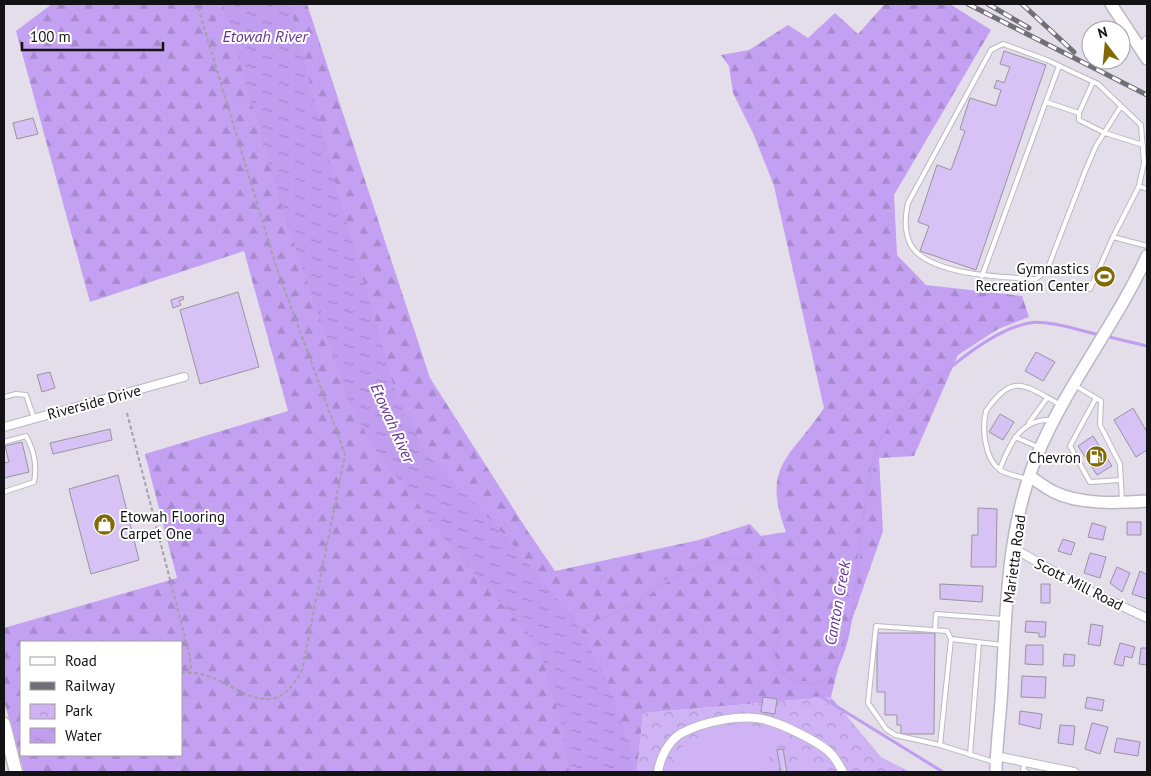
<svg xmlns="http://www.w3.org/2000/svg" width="1151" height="776" viewBox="0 0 1151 776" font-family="'PT Sans',sans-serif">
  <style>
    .forest { fill: url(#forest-firs); fill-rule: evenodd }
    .park { fill: url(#park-crowns) }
    .pitch { fill: #cfb3f5 }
    .water { fill: url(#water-ripples) }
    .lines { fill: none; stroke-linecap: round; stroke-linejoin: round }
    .stream { stroke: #c09def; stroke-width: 3 }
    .building { fill: #d6c2f4; stroke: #98949f }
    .lane-casing { stroke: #bbb7c2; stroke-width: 6 }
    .street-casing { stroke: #bbb7c2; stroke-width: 10 }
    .secondary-casing { stroke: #bbb7c2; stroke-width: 14 }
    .primary-casing { stroke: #bbb7c2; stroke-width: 15 }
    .path { stroke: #a4a0a9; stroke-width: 2; stroke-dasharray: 4 2.5; stroke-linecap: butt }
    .lane { stroke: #fff; stroke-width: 4 }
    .street { stroke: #fff; stroke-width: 8 }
    .secondary { stroke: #fff; stroke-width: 11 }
    .primary { stroke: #fff; stroke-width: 12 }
    .rail-casing { stroke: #727077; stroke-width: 5 }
    .rail { stroke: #fff; stroke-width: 3; stroke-dasharray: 9; stroke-linecap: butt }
    .labels { text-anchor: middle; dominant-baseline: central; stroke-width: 4; stroke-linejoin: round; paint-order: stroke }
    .poi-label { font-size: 15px; fill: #131215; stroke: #fff; text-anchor: end }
    .street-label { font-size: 15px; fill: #131215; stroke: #fff }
    .water-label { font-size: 16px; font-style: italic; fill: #643593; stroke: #fff }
  </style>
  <defs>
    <pattern id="forest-firs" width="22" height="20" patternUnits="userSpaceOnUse" patternTransform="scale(1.25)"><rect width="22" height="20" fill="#c3a0f1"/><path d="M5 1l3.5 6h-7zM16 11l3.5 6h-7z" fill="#a789ce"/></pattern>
    <pattern id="park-crowns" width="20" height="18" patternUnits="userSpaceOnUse" patternTransform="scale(1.25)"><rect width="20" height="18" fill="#cfb3f5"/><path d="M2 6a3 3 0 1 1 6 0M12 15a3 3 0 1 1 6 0" fill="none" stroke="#b199d1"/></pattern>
    <pattern id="water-ripples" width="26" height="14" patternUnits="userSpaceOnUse" patternTransform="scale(1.25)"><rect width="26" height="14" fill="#c09def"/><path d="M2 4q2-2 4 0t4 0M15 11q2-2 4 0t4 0" fill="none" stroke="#a486cc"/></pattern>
  </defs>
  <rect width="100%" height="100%" fill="#e3deea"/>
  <!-- forest -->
  <path class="forest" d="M52,4H307L430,378L527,530L555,571L699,540L750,524L761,536L786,532C761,465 790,459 824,408L774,186L753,133L733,93L729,66L721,55L749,50L788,25L808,38L835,13L858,34L885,4H950L991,30L894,195L897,255L926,285L1022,296L1029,317L998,329L958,355L914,456L879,458L883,531L845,640L831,697L643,713L637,772H24L4,701V628L177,578L145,454L288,411L244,251L90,302L16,31ZM21,642H181V755H21Z"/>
  <!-- park -->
  <path class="park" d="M831,697L881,757L910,772H637L643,713Z"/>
  <!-- pitch -->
  <path class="pitch" d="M743,723L776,734L765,772H668L682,747L712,728Z
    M799,756L822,766L827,772H792Z"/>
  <!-- water -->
  <path class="water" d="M223,4H290L330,163L397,397L426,453L503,533L579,626L611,691L630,746L634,772H569L561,724L542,657L527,632L465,564L372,446L348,400L283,212Z"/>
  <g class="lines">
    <!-- stream -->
    <path class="stream" d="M1105,336L1147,346
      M578,628L581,629L634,604L669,579L708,563L741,557L769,575L776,588L783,613L781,631L773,654C776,660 777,667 781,671C794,685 823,689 834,671C848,648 851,617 855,590C862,541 864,480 883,434C895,408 934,380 956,363C976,347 1003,328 1029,323C1045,319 1082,331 1099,335
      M813,684L823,698L943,772"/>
  </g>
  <!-- building -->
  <path class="building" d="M1004,51L1046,65L976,270L920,251L929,226L918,222L937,165L951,170L965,131L960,129L970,98L996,106L1001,90L994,88L997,80L1004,83L1010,67L1000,64Z
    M33,118L38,134L17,139L13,123Z
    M238,292L259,367L200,384L180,310Z
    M183,296L184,299L179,301L181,305L173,308L171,300Z
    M1036,352L1055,362L1043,381L1025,371Z
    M50,372L55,388L42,392L37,375Z
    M1133,408L1147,432V450L1136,457L1114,420Z
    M1000,414L1014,422L1003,440L989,432Z
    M110,429L112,440L53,454L50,443Z
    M1093,436L1112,466L1097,475L1078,446Z
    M22,442L29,472L4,478V463L9,462L5,446Z
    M118,475L139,560L91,574L69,489Z
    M978,508L997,509L996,567H971L972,535H978Z
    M1127,522H1141V535H1127Z
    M1092,523L1106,527L1103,540L1088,537Z
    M1063,539L1075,543L1071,555L1058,551Z
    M1090,553L1106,557L1100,578L1084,573Z
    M1117,567L1130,573L1122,592L1110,583Z
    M1140,571L1147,575V599L1132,594Z
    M940,584L983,586L982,602L940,599Z
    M1041,584H1050V603H1041Z
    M1026,621L1046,622L1045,637H1039V633L1025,632Z
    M1091,624L1103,626L1100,646L1088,644Z
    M877,633H935L934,734H901V725H897V715H885V692H877Z
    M1120,643L1135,647L1132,658L1125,656L1123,666L1114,664Z
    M1026,645H1043V665L1025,664Z
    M1141,648H1147V665L1139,664Z
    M1064,654L1075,655L1074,666H1063Z
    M1022,676L1046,677L1045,698L1021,697Z
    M763,697L777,699L775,714L761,712Z
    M1087,697L1104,700L1102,711L1085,708Z
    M1020,711L1042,714L1040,729L1019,724Z
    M1092,723L1108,727L1100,754L1085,749Z
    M1060,725L1075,726L1073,745L1058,743Z
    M1117,738L1140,742L1138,756L1114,752Z
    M783,749L787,772H781L777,750Z"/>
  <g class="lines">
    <defs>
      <path id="lane" d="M1093,82L1079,113V120L1105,133L1143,145
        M1046,102L1079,113
        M1121,106L1096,146L1086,169L1047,270L1036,279C1005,277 922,276 909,241C904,228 905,216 908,203L991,50L1003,44L1047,60L1098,84L1141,125L1144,163L1139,186L1147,189
        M1113,237L1139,186
        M982,276L1059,66
        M1090,289L1113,237L1147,246
        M1076,386L1101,401L1100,425L1120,464L1122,500
        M4,397L16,394L26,395L34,418
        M1096,398L1070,446L1090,482L1121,480
        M1029,423L1047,398
        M1015,437L1038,447
        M4,442L26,436C34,450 37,467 34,482L4,492
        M1000,469C1009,445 1021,418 1051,420
        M1026,479C1018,476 1008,475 1000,470C984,458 982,428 986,411C1013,372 1024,385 1059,404
        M935,630L936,614L1004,619
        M940,745L895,735L886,729L868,703L876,626L947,631L951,639
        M970,755L979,643
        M1025,761L1023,770L1027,772
        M994,762L940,745L951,639L1003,645"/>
      <path id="street" d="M1141,47L1147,40
        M4,427L184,377
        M1013,548L1083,588L1147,618
        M996,756L1074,772
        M658,772C660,758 668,742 680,734C701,722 743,713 766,720C782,724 823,743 833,756C837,761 840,767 843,772"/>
      <path id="secondary" d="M1111,4L1147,59
        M1031,477C1038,482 1046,488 1054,492C1080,505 1119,503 1147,501
        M996,772C996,743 1001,714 1002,685C1006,610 1007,529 1036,458C1065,387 1115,326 1147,256"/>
      <path id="primary" d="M4,724L16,772"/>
    </defs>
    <!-- lane casing -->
    <use href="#lane" class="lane-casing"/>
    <!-- street casing -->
    <use href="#street" class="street-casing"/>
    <!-- secondary casing -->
    <use href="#secondary" class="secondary-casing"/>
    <!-- primary casing -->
    <use href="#primary" class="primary-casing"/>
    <!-- path -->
    <path class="path" d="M127,413L190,657L191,673
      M181,673C186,673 192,672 197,673C236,680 271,730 302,670L345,454L276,266L197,4"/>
    <!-- lane -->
    <use href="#lane" class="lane"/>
    <!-- street -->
    <use href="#street" class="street"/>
    <!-- secondary -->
    <use href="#secondary" class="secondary"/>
    <!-- primary -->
    <use href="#primary" class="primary"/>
    <defs>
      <path id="rail" d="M968,4L1147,95
        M988,4L1029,28
        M1022,4L1074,52"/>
    </defs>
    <!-- rail casing -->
    <use href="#rail" class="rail-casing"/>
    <!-- rail -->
    <use href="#rail" class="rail"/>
  </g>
  <!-- icons -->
  <defs>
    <symbol id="stadium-disc" viewBox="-11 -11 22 22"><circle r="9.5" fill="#816a03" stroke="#fff"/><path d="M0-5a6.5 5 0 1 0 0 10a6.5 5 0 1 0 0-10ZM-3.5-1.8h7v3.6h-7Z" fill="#fff"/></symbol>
    <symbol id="fuel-disc" viewBox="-11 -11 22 22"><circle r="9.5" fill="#816a03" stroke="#fff"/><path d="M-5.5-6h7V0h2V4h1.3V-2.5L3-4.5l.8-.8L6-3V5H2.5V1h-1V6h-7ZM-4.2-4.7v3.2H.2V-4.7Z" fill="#fff"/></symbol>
    <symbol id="shop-disc" viewBox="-11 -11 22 22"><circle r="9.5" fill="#816a03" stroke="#fff"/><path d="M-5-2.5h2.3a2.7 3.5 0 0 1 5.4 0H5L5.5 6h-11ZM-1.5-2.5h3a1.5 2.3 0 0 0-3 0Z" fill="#fff"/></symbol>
  </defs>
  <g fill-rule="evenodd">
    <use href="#stadium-disc" x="1092" y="264" width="25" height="25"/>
    <use href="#fuel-disc" x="1084" y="444" width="25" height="25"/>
    <use href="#shop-disc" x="92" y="512" width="25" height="25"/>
  </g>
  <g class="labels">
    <!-- poi labels -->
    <g class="poi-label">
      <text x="1089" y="268">Gymnastics<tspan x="1089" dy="17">Recreation Center</tspan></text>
      <text x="1081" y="457">Chevron</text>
      <text x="120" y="516" text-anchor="start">Etowah Flooring<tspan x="120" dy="17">Carpet One</tspan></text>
    </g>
    <!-- street labels -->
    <g class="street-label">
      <text transform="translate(94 402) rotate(-15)">Riverside Drive</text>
      <text transform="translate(1014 559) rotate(-82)">Marietta Road</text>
      <text transform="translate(1079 584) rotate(27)">Scott Mill Road</text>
    </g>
    <!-- water labels -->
    <g class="water-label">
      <text x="265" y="36">Etowah River</text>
      <text transform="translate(393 423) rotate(66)">Etowah River</text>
      <text transform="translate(837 603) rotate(-80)">Canton Creek</text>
    </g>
  </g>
  <!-- border -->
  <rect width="1151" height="776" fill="none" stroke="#131215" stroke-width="10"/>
  <!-- legend -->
  <rect x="20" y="641" width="162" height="115" fill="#ffffff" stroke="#a1a0a1"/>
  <rect x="30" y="657" width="25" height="8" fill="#ffffff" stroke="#a1a0a1"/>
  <text x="65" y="666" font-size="15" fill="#131215">Road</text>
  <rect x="30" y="682" width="25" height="8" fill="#727077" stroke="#a1a0a1"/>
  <text x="65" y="691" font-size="15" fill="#131215">Railway</text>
  <rect x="30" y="704" width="25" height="15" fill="url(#park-crowns)" stroke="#a1a0a1"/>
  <text x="65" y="716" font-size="15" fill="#131215">Park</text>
  <rect x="30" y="728" width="25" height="15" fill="url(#water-ripples)" stroke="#a1a0a1"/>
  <text x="65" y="741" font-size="15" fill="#131215">Water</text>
  <!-- north arrow -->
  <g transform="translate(1106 45) rotate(344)"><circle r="24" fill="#ffffff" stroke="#a1a0a1"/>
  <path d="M0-4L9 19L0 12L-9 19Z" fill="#816a03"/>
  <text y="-8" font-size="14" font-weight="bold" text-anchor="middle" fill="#131215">N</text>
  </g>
  <!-- scale -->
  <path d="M22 42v8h141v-8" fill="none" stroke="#131215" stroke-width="2.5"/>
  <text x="30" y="42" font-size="15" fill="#131215" stroke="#ffffff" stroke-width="4" paint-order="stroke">100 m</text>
</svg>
